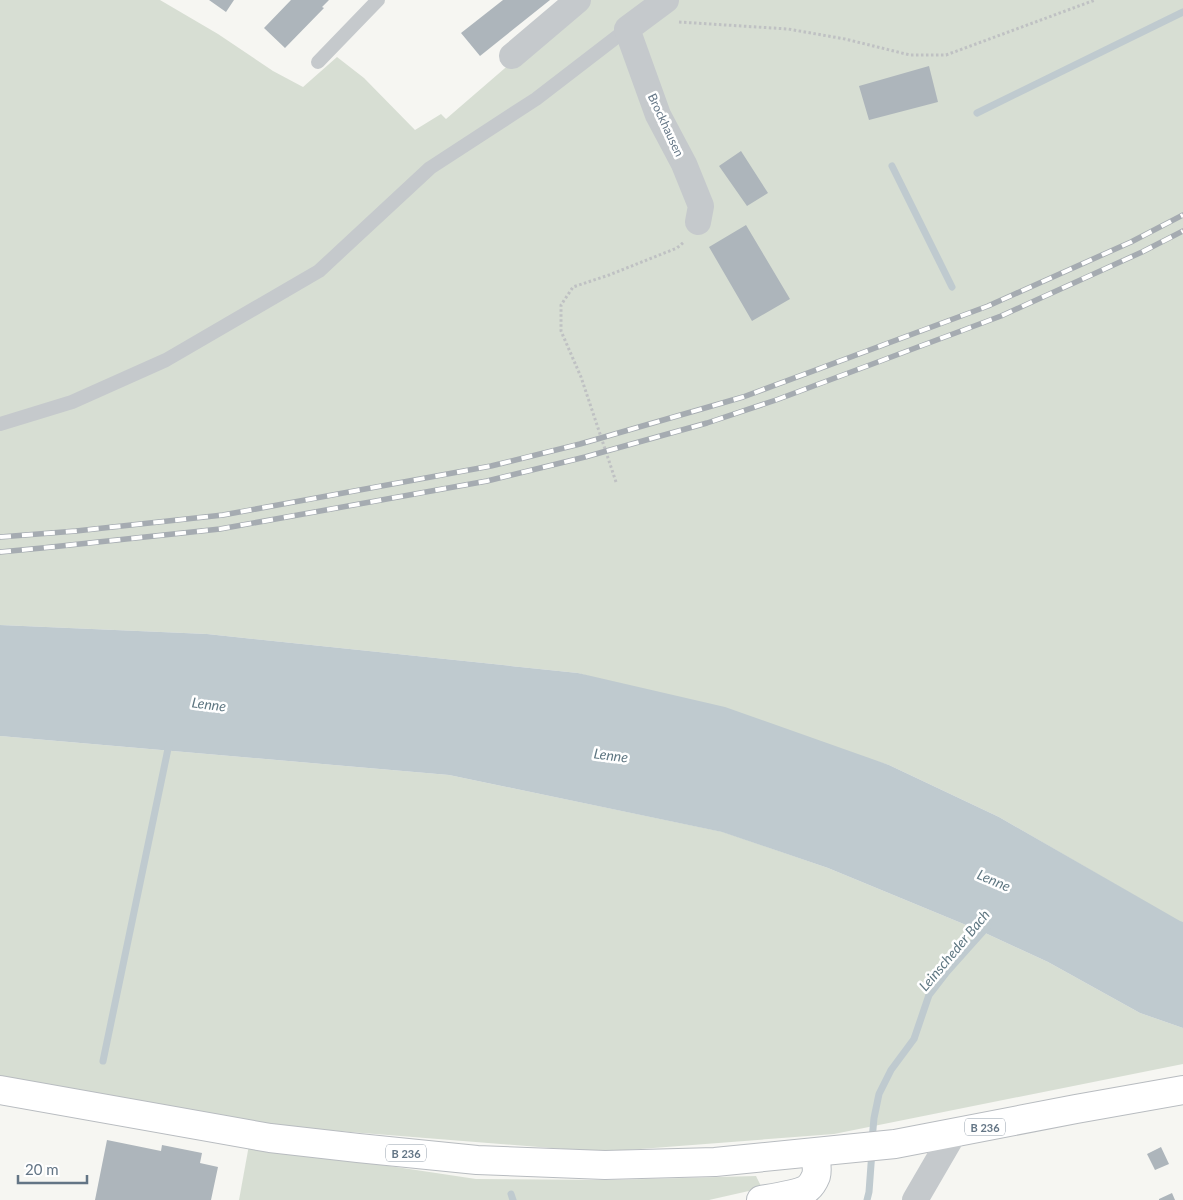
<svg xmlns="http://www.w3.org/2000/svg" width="1183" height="1200" viewBox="0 0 1183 1200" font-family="Lato,sans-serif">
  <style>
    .green { fill: #d7ded3 }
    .water { fill: #bfcacf }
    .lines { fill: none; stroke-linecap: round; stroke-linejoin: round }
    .stream { stroke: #bfcacf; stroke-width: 7 }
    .building { fill: #adb5bb }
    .secondary-casing { stroke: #b7bcc1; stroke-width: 30 }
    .primary-casing { stroke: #b8bcc0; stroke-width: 30 }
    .path { stroke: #bfc1c3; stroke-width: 3; stroke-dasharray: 2.5 2.5; stroke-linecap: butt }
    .service { stroke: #c5c9cc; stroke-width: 14 }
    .minor { stroke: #c5c9cc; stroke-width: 26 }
    .secondary { stroke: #fff; stroke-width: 28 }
    .primary { stroke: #fff; stroke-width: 28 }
    .rail-casing { stroke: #a5abb1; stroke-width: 5.5 }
    .rail { stroke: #fff; stroke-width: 4; stroke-dasharray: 11; stroke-linecap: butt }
    .labels { text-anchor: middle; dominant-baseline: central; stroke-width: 5; stroke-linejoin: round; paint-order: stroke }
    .shield { fill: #fff; stroke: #929eaa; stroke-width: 1 }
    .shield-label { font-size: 11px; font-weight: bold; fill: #637585 }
    .street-label { font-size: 12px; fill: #637585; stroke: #fff }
    .water-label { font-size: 14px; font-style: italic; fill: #5f7782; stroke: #fff }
  </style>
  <rect width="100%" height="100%" fill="#f6f6f2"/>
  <!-- green -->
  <path class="green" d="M0,0H160L218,34L273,71L303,87L337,57L364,78L415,130L441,114L446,119L584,0H1183V922H1180L999,817L889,765L578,673L207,634L0,625Z
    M0,736L449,775L723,832L828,868L983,932L1048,962L1140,1013L1183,1028V1064L834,1134L601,1152L275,1126L0,1080Z
    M249,1145L476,1179L610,1180L756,1176L762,1188L709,1200H239Z"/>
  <!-- water -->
  <path class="water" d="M0,625L207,634L578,673L725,707L889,765L999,817L1180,921L1183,922V1028L1140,1013L1048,962L983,932L828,868L722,832L449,775L0,736Z"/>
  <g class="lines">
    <!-- stream -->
    <path class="stream" d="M977,113L1183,12
      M892,166L952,287
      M103,1061L169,744
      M872,1140L874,1118L879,1094L891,1070L914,1039L929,995L946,973L988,926
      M511,1194L513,1200
      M867,1200L869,1192L872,1151"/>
  </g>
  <!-- building -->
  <path class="building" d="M209,0H234L226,12Z
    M291,0H329L322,7L324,8L285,48L264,28Z
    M503,0H550L480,56L461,33Z
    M929,66L938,102L869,120L859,86Z
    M741,151L768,193L747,206L719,166Z
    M746,225L790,299L752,321L709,247Z
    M107,1140L161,1151L162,1145L202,1153L200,1163L218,1167L211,1200H95Z
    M1161,1147L1169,1164L1155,1170L1147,1154Z
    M1172,1193L1175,1200H1159V1199Z"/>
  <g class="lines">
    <defs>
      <path id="secondary" d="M761,1200C772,1198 798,1194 807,1189C811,1186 814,1181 816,1176C818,1169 816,1161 815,1153"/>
      <path id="primary" d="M0,1090L270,1138L358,1148L477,1160L605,1165L715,1162L895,1144L1076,1109L1183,1090"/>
    </defs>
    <!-- secondary casing -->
    <use href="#secondary" class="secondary-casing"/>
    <!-- primary casing -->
    <use href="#primary" class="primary-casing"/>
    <!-- path -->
    <path class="path" d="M679,22L788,29L845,39L910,55H946L1095,0
      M616,482L581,377L561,331V305L573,287L609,275L677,248L684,242"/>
    <!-- service -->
    <path class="service" d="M318,62L378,0
      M0,424L72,402L166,360L319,271L430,168L536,99L627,29"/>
    <!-- minor -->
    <path class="minor" d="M666,0L627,29L658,115L684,164L701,206L698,222
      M512,56L578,0
      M915,1200L954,1133"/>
    <!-- secondary -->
    <use href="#secondary" class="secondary"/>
    <!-- primary -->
    <use href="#primary" class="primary"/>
    <defs>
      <path id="rail" d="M0,537L76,531L223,515L491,466L580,444L743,397L988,306L1131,242L1183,215
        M0,552L42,548L220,529L487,481L585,457L707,423L776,400L1001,316L1142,252L1183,231"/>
    </defs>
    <!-- rail casing -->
    <use href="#rail" class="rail-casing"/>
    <!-- rail -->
    <use href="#rail" class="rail"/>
  </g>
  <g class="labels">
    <!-- shield labels -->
    <g class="shield">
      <rect x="965" y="1118.5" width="40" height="17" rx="4"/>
      <rect x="386" y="1144.5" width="40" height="17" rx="4"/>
    </g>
    <g class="shield-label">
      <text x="985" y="1127">B 236</text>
      <text x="406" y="1153">B 236</text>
    </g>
    <!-- street labels -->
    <g class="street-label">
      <text transform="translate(666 125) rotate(65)">Brockhausen</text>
    </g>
    <!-- water labels -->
    <g class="water-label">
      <text transform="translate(209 704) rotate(7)">Lenne</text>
      <text transform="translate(611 755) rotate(7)">Lenne</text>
      <text transform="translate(994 880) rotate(23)">Lenne</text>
      <text transform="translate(954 950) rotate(-50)">Leinscheder Bach</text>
    </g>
  </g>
  <!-- scale -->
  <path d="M18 1175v8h69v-8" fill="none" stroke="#637585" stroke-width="2.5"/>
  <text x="25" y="1175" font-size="15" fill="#637585" stroke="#ffffff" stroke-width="4" paint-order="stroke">20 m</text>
</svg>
